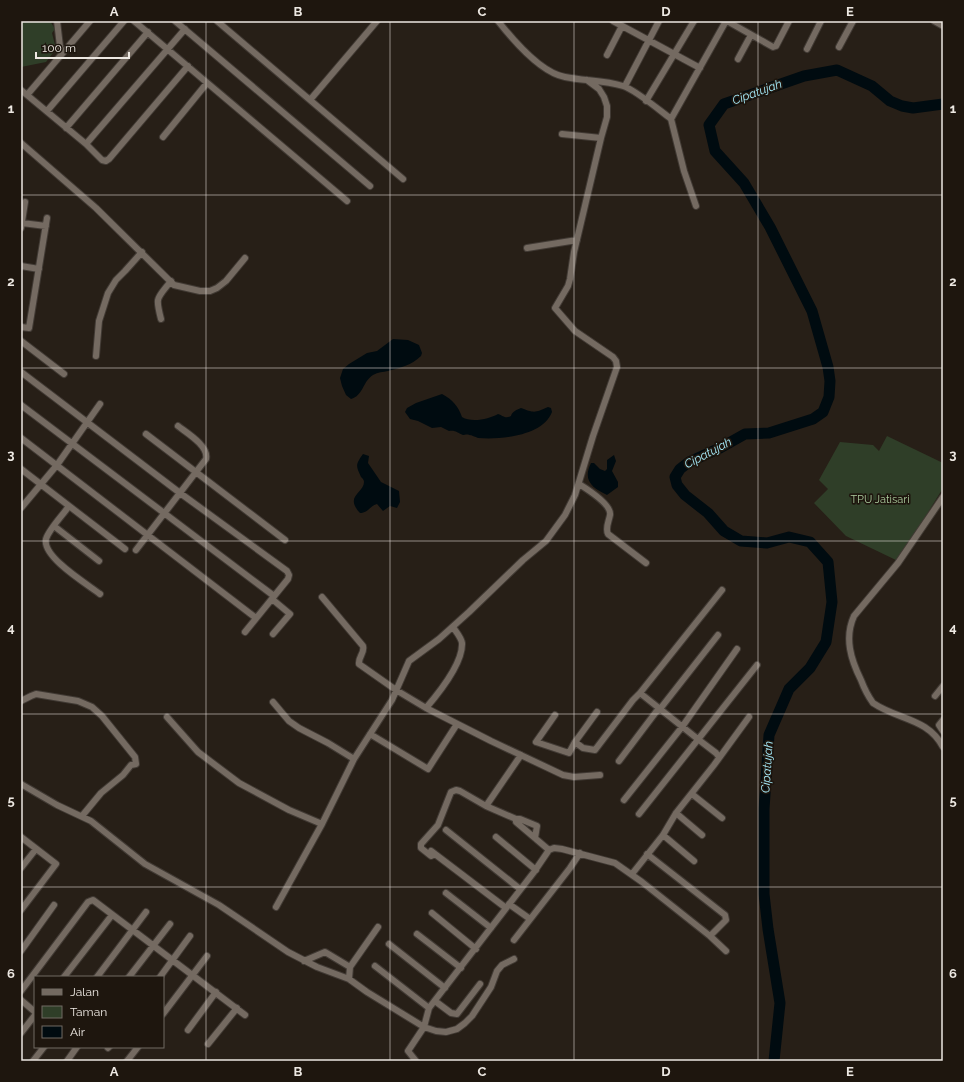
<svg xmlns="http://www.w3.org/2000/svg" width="964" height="1082" viewBox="0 0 964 1082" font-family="Raleway,sans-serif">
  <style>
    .green { fill: #2f3e28 }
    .water { fill: #000b10 }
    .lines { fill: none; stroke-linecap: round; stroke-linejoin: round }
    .river { stroke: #000b10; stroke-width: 11 }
    .street-casing { stroke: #413a34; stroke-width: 8 }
    .street { stroke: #746a61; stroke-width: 6 }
    .grid { fill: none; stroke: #ede8e2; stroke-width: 1; stroke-opacity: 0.55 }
    .labels { text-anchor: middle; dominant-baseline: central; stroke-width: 3.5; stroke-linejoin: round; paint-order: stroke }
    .park-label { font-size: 11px; fill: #abcb9e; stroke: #1e160e }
    .water-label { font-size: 12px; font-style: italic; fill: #a5eaf9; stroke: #1e160e }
    .neatline { fill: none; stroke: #ede8e2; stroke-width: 1.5 }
    .grid-label { font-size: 13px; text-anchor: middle; font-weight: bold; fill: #ede8e2 }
  </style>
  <rect width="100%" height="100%" fill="#271f17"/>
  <!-- green -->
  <path class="green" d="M21,21H50L55,29L52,33L56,49L46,62L21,67Z
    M887,436L943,463V488L898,561L846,536L814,503L828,489L819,480L840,442L873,445L879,451Z"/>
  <!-- water -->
  <path class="water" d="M393,339L408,340L419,345L422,353L421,356C412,365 400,368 388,371C383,372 378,372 373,375C363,381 363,396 351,399L346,395L342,386L340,378L343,369L349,364L367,353L377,351Z
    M442,394C453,400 458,406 462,417C472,423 489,419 498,414C504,416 505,419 511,416C512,412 516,410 521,408C534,413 535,413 548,407L551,408L552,412C543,436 500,440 478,438C475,437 472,435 469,435C468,434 464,435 463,435C457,433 456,430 449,431L441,427L432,428L418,421L410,419L405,412L407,408L416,403Z
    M363,454L369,456L368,463L381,482L399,491L400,502L397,508L390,506L383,511L377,504C370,506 368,513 360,513C344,496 364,493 364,482C364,480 363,479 361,477C356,466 355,465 363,454Z
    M614,455L616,461L612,471L618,482V487L607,495C593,488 582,481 591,463H594L600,469L605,471L607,469V460Z"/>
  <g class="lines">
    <!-- river -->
    <path class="river" d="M774,1061L780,1003L768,929L764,894V809L769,735L789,689L810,668L826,642L832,602L828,562L810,542L789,537L767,543L741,541L724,531L708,513L685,495L677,485L675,477L680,469L689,462L720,448L745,434L769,433L813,419L823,412L829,397L830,381L828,367L812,311L770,227L744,183L715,151L709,125L724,104L804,76L837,70L872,86L890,101L902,106L913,108L943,104"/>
    <defs>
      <path id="street" d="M57,21L61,55
        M134,21L347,201
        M175,21L370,186
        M217,21L403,179
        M498,21C513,40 541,73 565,77C584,81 604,80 623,86C636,90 659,110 671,119
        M613,21L700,68
        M727,21L773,47L776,46L789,21
        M934,21L943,26
        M839,47L853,21
        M807,49L821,21
        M607,55L622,26
        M738,59L751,35
        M625,86L659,21
        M21,90L86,144L102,160L106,161L109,159L188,66
        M27,95L90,21
        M310,100L377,21
        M646,101L694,21
        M47,111L124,21
        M66,128L148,32
        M562,134L601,138
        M163,137L207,83
        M21,143L96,208L174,285L200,291H210L217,288L226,281L245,258
        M86,144L185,29
        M696,206L684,171L671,119L726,21
        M22,223L46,226
        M21,228L25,202
        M527,248L577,240
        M21,266L39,269
        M161,319C155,296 157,299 171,281
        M21,327L29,328L47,218
        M21,341L64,374
        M96,356L99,321L108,293L116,280L125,271L142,252
        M21,372L180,493L287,571L289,575L288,579L245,632
        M21,405L274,596
        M146,434L285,540
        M21,438L256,618
        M21,469L125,549
        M579,484C587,489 612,505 610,515C609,521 605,528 608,534L646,563
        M943,497L898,563L854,616C844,638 851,660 861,680C864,688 868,696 873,703C898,720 928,718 943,747
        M69,506C63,515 49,529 46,539C42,557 87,584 100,594
        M21,508L57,465L100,404
        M54,526L99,561
        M136,550L206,459C209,446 187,433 178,426
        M322,597L363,646C365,653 358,657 359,664L396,690L426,708L491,741L563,775L574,777L600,775
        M272,599L290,614L273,634
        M640,693L699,740L716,753L719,757
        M935,696L943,686
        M21,701L31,696L36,694L78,701L92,707L102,716L135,757L136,764L131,765L123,775L101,793L82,816
        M273,702L289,721L299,728L328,743L354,759
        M426,708C438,694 463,663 462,643C461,637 456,632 453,627
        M555,715L536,742L569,753L575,742L583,748L595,750L633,700L640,693L722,590
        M167,717L198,752L239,783L289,810L322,824
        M943,720L939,725L943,731
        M370,734L428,769L457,724
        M575,742L597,712
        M619,761L656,712L660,709L718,635
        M21,784L57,805L91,821L145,864L219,905L288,952L317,967L349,979L367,992L424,1027L436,1031L446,1032L457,1029L465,1023L472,1016L491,987L497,971L502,965L514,959
        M692,794L722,818
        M624,800L682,727L737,649
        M486,806L516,819
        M676,813L702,835
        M639,814L757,665
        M446,830L520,889
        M663,835L694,861
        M21,837L56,864L21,910
        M496,837L536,870
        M535,838L537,826L520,819H516V822L549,850
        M431,851L506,908
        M435,854L431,856L421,848V844L438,825L451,792L456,790L460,791L486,806L521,755
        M647,854L725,915L726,920L710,936
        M21,868L36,849
        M632,874L663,835L676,813L714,765L749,717
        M446,893L491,928
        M509,904L530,919
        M276,907L322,824L354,759L392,700L409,661L439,639L469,612L523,560L546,541L565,515L575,495L593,436L617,367L616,361L613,357L575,331L555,308L568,286L570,279L574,252L601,138L607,117V106L604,97L599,89L587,80
        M432,913L476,949
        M417,934L461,968
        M514,940L570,868L580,853
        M389,944L445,988
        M21,951L54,905
        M304,961L325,952L350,967
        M375,966L429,1008
        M64,977L112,915
        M97,977L146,912
        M129,977L170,924
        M160,977L190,936
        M349,979L350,967L378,927
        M21,991L88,902L93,900L245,1015
        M21,1000L35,1012
        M435,1001L451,1013L457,1014L480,984
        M163,1014L207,956
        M188,1030L216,992
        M21,1033L35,1015
        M208,1044L237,1008
        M108,1048L109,1047
        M33,1061L44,1047
        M67,1061L77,1047
        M127,1061L138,1047
        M416,1061L408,1051L424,1027L429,1008L534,872L549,850L554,848L562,849L615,863L642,882L710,936L726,951"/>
    </defs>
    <!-- street casing -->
    <use href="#street" class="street-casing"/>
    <!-- street -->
    <use href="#street" class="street"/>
  </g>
  <!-- grid -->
  <path class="grid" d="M206,21V1061M390,21V1061M574,21V1061M758,21V1061M21,195H943M21,368H943M21,541H943M21,714H943M21,887H943"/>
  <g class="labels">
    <!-- park labels -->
    <g class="park-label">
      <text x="880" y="499">TPU Jatisari</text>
    </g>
    <!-- water labels -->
    <g class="water-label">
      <text transform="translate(757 92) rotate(-20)">Cipatujah</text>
      <text transform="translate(708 453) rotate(-28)">Cipatujah</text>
      <text transform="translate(767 767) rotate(-86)">Cipatujah</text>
    </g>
  </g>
  <!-- border -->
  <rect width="964" height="1082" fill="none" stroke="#1e160e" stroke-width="44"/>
  <!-- legend -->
  <rect x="34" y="976" width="130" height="72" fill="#1e160e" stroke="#716a63"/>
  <rect x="42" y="989" width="20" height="6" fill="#746a61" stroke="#716a63"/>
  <text x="70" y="996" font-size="12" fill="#ede8e2">Jalan</text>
  <rect x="42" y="1006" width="20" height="12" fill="#2f3e28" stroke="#716a63"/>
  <text x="70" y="1016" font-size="12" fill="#ede8e2">Taman</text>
  <rect x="42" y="1026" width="20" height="12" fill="#000b10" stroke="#716a63"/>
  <text x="70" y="1036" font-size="12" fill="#ede8e2">Air</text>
  <!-- scale -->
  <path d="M36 52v6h93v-6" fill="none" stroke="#ede8e2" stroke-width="2"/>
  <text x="42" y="52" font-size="12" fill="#ede8e2" stroke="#1e160e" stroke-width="3" paint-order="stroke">100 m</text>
  <rect x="22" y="22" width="920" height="1038" class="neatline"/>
  <g class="grid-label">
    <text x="114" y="16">A</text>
    <text x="298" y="16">B</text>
    <text x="482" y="16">C</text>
    <text x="666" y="16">D</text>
    <text x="850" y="16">E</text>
    <text x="11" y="113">1</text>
    <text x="953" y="113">1</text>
    <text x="11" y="286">2</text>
    <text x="953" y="286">2</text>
    <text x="11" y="459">3</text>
    <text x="953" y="459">3</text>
    <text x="11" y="632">4</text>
    <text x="953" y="632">4</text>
    <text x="11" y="805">5</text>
    <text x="953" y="805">5</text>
    <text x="11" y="978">6</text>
    <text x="953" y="978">6</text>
    <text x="114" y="1076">A</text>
    <text x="298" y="1076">B</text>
    <text x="482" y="1076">C</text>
    <text x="666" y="1076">D</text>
    <text x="850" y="1076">E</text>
  </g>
</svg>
